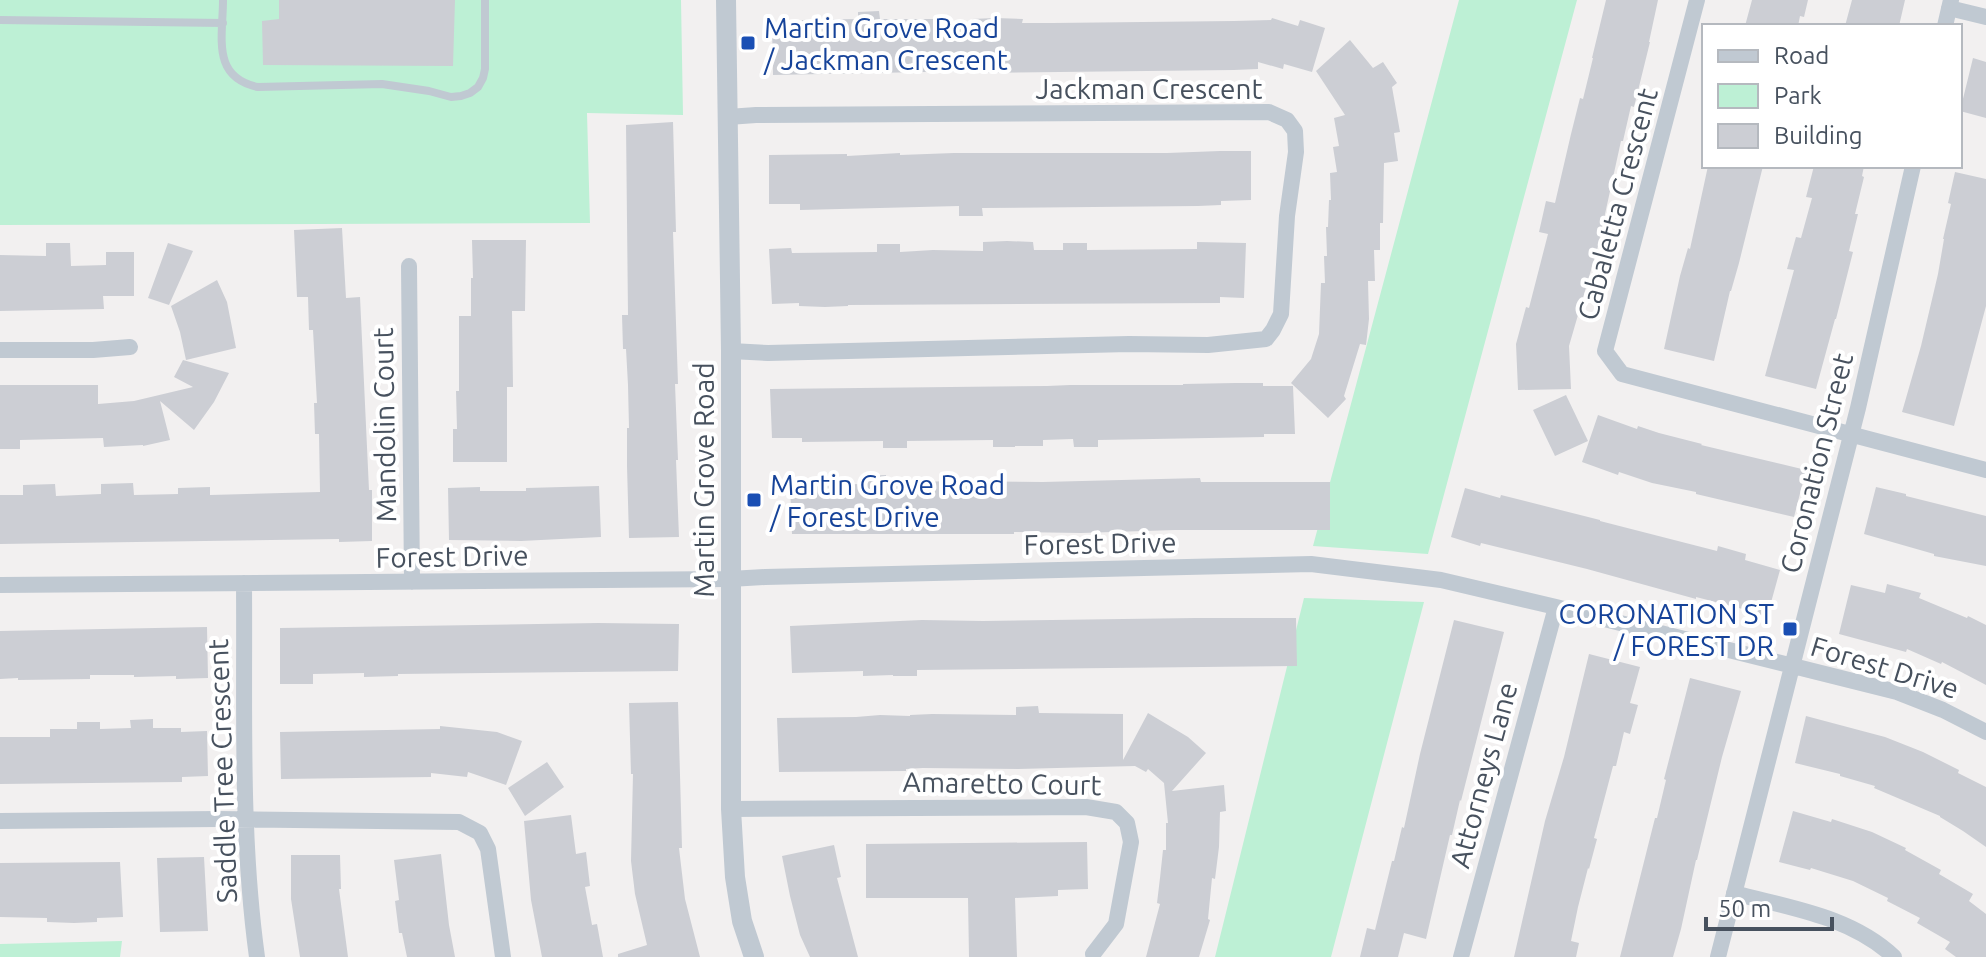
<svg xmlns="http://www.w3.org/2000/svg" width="1986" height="957" viewBox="0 0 1986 957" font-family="Ubuntu,sans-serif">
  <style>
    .park { fill: #bdf0d5 }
    .building { fill: #ccced4 }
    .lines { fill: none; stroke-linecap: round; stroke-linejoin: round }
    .service { stroke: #c0c9d2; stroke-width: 8 }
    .minor { stroke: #c0c9d2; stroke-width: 16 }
    .tertiary { stroke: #c0c9d2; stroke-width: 20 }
    .transit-dot { fill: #1a4fb4; stroke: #fff; stroke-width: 3 }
    .labels { text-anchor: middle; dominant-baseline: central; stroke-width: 8; stroke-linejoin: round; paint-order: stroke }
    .transit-label { font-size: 28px; fill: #164399; stroke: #fff; text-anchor: start }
    .street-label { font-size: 28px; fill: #47515e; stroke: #fff }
  </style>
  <rect width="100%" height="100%" fill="#f2f0f0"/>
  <!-- park -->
  <path class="park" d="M0,0H681L683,115L587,113L590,223L0,225Z
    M1459,0H1577L1428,554L1313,546Z
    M1304,598L1424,602L1331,957H1215Z
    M122,941L120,957H0V944Z"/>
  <!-- building -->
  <path class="building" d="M279,0H455L453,66L263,65L262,21L279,19Z
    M1606,0H1658L1649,42H1650L1634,107L1631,106L1623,141H1621L1598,246L1569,346L1571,389L1518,390L1516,344L1526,307L1529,308L1548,234L1539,232L1546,201L1555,203L1571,134L1580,98L1583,99L1593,58H1592Z
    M1752,0H1808L1804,17L1800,16L1798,26H1745Z
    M1852,0H1905L1899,26H1845Z
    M879,11L880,19H936V23H972V19L995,18L1023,19L1022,23H1052L1234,21L1271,20L1272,18L1298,26L1300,20L1325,28L1312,72L1284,64L1283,69L1258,62V69L1234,70L974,73V71L773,75L772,25H802V20L858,19V12Z
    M1350,40L1373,68L1383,62L1397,83L1392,87L1400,132L1394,133L1398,161L1384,163L1383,223H1380V250H1374L1375,281H1368L1369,319L1366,345L1360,344L1344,396L1346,399L1328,418L1291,383L1311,359L1319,334L1321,283H1325L1324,256H1327L1326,227H1328L1329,200H1331L1330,173L1337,172L1333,147L1339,146L1334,118L1345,115L1316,71Z
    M1973,58L1986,62V118L1960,111Z
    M673,122L676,232H673L678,384H675L678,460H676L679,537L629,538L627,466V428H629L628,385L626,349H623L622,315H628L626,125Z
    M1220,151H1251V200L1221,201V205L1198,206L982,208L983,216H959V206L800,210V204H769V155L847,154V156L900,153V155L954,153H1167Z
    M1708,166H1763L1739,263L1731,291H1730L1714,361L1664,349L1680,276L1688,248L1690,249Z
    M1814,166H1864L1862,176L1864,177L1855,214H1858L1849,251L1853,252L1836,319H1835L1816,389L1765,376L1794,270L1787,269L1796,237L1801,238L1812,198L1806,197Z
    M1955,172L1986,179V306L1954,426L1902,412L1921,346L1938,274L1944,239H1943L1951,204L1948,203Z
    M342,228L346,298L360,297L369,490H372V541L339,542V539L0,544V495H23V485L55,484L56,496L101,494V484L133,483L134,495L178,494V488L210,487V495L320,492L319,434H315L314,403H317L313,330H309L308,297H297L294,230Z
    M472,240H526L525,311H512L513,387H507V462H453V429H457L456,391H459V316H471V278H473Z
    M1007,241L1033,242L1034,250H1063V243H1087V250L1197,249V242L1246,243L1244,298L1220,297V303L848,305V306L825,307L799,306V303L772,304L769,249L791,248L792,253L877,252V244H900V252L933,250L983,251V242Z
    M46,243H70L71,266L106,265V252H134V296H103L104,309L0,311V255L46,256Z
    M168,243L193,251L169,305L148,298Z
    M217,280L227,302L236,348L186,360L180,332L171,306Z
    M183,360L229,373L214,402L194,430L160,401L170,440L143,446V445L104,447L103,438L20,440V449H0V385H98V404L134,401L193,387L174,377Z
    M1235,383H1263V386H1293L1295,434H1264V437L1098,440V447H1074L1073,439L1043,440V446H1015V447H993V440L907,441V448H883V441L802,442V438H772L770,389L1047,386L1070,385H1183V384Z
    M1566,395L1588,441L1555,456L1533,410Z
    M1598,415L1637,429L1638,426L1659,433L1702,444L1701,445L1806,470L1794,517L1696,494V492L1652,483L1619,472L1618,475L1582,462Z
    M886,475V485H922V482L949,481L1043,482L1200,478L1201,482H1330V530H1175L1081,533L1014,532V534H792L790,486L860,484V476Z
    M599,486L601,537L521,541L449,540L448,488L480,487V491H526V488Z
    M1876,487L1906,494V496L1986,516V566L1934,556V554L1864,534Z
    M1465,488L1500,498L1501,495L1600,520V521L1717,551L1718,546L1746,554L1745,560L1780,570L1767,617L1739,608L1696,597V599L1587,569L1481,543L1480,546L1451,537Z
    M1887,584L1921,593L1919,598L1967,618L1968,616L1986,625V685L1942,662L1941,664L1907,649L1906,652L1839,634L1851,585L1885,593Z
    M1195,618H1296L1297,666L917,670V676H893V675L863,676V671L792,673L790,626L922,620L983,621Z
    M1454,620L1504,632L1461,801L1460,800L1452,835H1450L1426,939L1404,933L1398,957H1360L1367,928L1375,930L1392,861H1394L1402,827L1404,828L1420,754Z
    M598,623L679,624L678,671L398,674V676L364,677V673L313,674V684H280V628Z
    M207,627L208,678L176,679V676L134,677V675H90V679L18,680V678L0,679V631Z
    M1589,654L1640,667L1630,703L1638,705L1630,734L1624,732L1616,766H1613L1594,838L1597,839L1589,869L1588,868L1578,907L1571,941L1579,943L1576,957H1514L1545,821L1564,757Z
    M1690,678L1741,691L1722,757L1697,860H1696L1681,929L1673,957H1620L1655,818H1657L1666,780L1664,779Z
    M678,702L682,848H679L685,899L700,957H618V954L647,945L635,894L631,861L633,774H631L629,703Z
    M1038,706L1039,713L1123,714V760L1148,713L1188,737L1206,753L1172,791L1224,785L1226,811L1220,812L1219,847L1215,879L1212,878L1208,919L1210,920L1199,957H1146L1160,904L1157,903L1160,878L1163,850H1166V823H1168L1164,783L1148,769L1146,772L1135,766L1018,769L923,768L906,769V771L779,772L777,718L856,717L880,715L910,716V715L932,714L1016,715V707Z
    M1806,716L1885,737L1923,752L1959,770L1958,773L1986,787V847L1963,831L1940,817V816L1874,788L1875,786L1840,776V774L1795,763Z
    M153,719V728H181V732L207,731L208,776L182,777V782L0,784V737H50V729H77V722H100V729L131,728L130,720Z
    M440,726L497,732L522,741L506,785L468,772L467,777L431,773V777L281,779L280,732L440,729Z
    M547,762L564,787L525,816L508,788Z
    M1793,811L1831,822L1832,819L1872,832L1906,848L1905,850L1941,870L1939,874L1973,894L1969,901L1986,914V957H1956L1945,949L1950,942L1917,923L1920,918L1887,901L1888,898L1853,881L1811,868L1810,870L1779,862Z
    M571,815L576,854L586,852L590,886L585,887L592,925L597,924L603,957H542L531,900L524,821Z
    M1087,842L1088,889L1058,890V896L1015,898L1017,957H969L968,898H866V844Z
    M834,845L841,877L837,878L858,957H810L800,935L790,896L782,856Z
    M441,854L449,925L455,957H407L402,933H399L395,901L399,900L394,860Z
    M291,855H340L341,889H339L348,957H300L291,899Z
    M204,857L208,931L160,932L157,858Z
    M120,862L123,917L97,918V922L74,923L47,922V918L0,917V863Z"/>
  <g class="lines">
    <!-- service -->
    <path class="service" d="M223,0C223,37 211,77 258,87L382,84L429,91L451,97L461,96L470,93L478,87L483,78L485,69V0
      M0,20L223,23"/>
    <!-- minor -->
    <path class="minor" d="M1697,0L1605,351L1622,374L1986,470
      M1949,8L1986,17
      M1945,26L1951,0
      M728,117L756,115L1269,112L1287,120L1295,131L1296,152L1287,216L1281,314L1273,330L1266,339L1208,345L1129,344L768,353L731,351
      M409,266L412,582
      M0,350H93L130,347
      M244,583C245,707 240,834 257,957
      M0,585L730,579L765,577L1311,564L1441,580L1556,607L1897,692L1943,710L1986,732
      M731,809L1086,807L1116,812L1127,823L1131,842L1116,924L1093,954
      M0,821L218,819L459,822L480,833L488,849L503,957
      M1734,893C1789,908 1851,916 1894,957
      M1461,957L1556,607
      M1718,957L1858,408L1913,166"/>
    <!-- tertiary -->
    <path class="tertiary" d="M726,0L731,351V809L735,877L742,921L754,957"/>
  </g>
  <!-- markers -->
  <g class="transit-dot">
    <rect x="740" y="35" width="16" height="16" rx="4"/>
    <rect x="746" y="492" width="16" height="16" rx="4"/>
    <rect x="1782" y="621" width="16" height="16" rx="4"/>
  </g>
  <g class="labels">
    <!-- transit labels -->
    <g class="transit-label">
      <text x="764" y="27">Martin Grove Road<tspan x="764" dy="32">/ Jackman Crescent</tspan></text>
      <text x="770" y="484">Martin Grove Road<tspan x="770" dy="32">/ Forest Drive</tspan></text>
      <text x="1774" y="613" text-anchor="end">CORONATION ST<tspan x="1774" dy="32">/ FOREST DR</tspan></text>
    </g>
    <!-- street labels -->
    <g class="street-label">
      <text x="1149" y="88">Jackman Crescent</text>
      <text transform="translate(1617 204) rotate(-75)">Cabaletta Crescent</text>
      <text transform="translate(384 425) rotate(-91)">Mandolin Court</text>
      <text transform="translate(1816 463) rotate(-76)">Coronation Street</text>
      <text transform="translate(703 480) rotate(-90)">Martin Grove Road</text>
      <text transform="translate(1100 543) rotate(-1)">Forest Drive</text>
      <text transform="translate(452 556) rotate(-1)">Forest Drive</text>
      <text transform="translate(1885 667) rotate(17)">Forest Drive</text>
      <text transform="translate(222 771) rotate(-92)">Saddle Tree Crescent</text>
      <text transform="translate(1483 775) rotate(-75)">Attorneys Lane</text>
      <text transform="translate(1002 783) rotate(1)">Amaretto Court</text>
    </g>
  </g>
  <!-- legend -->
  <rect x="1702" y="24" width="260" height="144" fill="#ffffff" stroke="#b5b9bf" stroke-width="2"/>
  <rect x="1718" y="50" width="40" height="12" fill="#c0c9d2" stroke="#b5b9bf" stroke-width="2"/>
  <text x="1774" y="64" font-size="24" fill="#47515e">Road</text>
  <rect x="1718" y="84" width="40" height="24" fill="#bdf0d5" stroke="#b5b9bf" stroke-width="2"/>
  <text x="1774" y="104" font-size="24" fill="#47515e">Park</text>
  <rect x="1718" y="124" width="40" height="24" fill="#ccced4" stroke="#b5b9bf" stroke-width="2"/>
  <text x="1774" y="144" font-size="24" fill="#47515e">Building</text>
  <!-- scale -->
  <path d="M1706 917v12h126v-12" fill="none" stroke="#47515e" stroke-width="4"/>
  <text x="1718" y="917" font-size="24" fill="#47515e" stroke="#ffffff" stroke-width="6" paint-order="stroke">50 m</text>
</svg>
